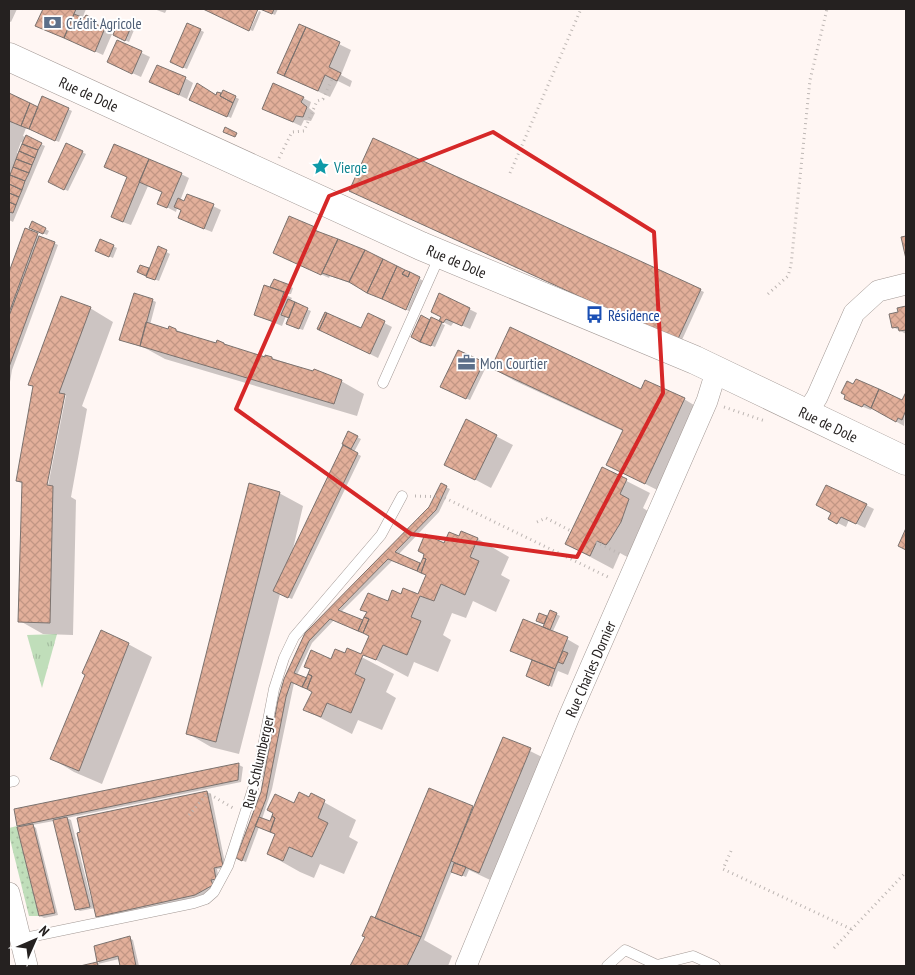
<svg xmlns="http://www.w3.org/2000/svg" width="915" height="975" viewBox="0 0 915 975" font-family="'PT Sans Narrow',sans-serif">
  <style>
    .grass { fill: url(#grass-tufts) }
    .park { fill: url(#park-dots) }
    .shadow { fill: #0003; fill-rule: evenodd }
    .building { fill: url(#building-cross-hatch); stroke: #7b726e }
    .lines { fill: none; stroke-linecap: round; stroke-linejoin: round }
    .service-casing { stroke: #a39995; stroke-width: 11 }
    .minor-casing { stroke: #a39995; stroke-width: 22 }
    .secondary-casing { stroke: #a39995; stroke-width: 29 }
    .path { stroke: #bdb6b3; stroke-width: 3; stroke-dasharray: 1 4; stroke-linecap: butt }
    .service { stroke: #fff; stroke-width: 10 }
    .minor { stroke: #fff; stroke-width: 21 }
    .secondary { stroke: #fff; stroke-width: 28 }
    .marked { fill: none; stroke: #d62828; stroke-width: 4; stroke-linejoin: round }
    .labels { text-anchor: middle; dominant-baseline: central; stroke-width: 4; stroke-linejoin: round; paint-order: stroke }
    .service-label { font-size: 15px; fill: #4e5e75; stroke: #fff; text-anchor: start }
    .street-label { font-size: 15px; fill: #252120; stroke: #fff }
    .culture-label { font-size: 15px; fill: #0d838f; stroke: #fff; text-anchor: start }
    .transit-label { font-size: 15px; fill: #164399; stroke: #fff; text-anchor: start }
  </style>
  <defs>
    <pattern id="grass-tufts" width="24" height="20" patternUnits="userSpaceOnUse" patternTransform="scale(1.25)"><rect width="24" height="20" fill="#c0deba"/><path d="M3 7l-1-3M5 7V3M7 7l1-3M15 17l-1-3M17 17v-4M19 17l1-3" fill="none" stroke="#a5bea0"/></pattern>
    <pattern id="park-dots" width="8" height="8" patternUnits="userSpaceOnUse" patternTransform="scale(1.25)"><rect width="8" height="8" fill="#c0deba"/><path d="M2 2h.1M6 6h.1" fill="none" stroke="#a5bea0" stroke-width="1.8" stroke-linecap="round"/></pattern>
    <pattern id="building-cross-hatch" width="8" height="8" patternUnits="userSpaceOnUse" patternTransform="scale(1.25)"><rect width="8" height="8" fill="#e2af9a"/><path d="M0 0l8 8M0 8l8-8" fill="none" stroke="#c29684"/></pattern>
  </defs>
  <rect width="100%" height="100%" fill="#fff6f3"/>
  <!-- grass -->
  <path class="grass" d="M57,634L42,688L27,635Z"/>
  <!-- park -->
  <path class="park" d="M17,826L39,916H29L9,835V828Z"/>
  <!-- shadow -->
  <path class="shadow" d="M9,9H17L11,22L9,21Z
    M44,9H86L82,19L90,18L97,22L96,26L112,34L103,55L37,25Z
    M154,9H167L165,13Z
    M262,9H278L275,15Z
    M259,11L261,12L253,31L250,30Z
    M300,25L351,50L341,75L352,81L350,87L338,81L330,97L289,78Z
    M130,28L134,30L129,42L118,37Z
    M200,30L204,32L187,69L175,64Z
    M117,41L150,57L141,77L108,62Z
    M185,78L193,83L187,99L151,82Z
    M206,89L209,91L208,93L216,96L218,94L221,95L223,91L239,99L231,118L194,101Z
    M9,95L38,109L43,97L72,111L59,142L26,128L23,136L45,146L13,222L9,220ZM21,142L24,143L19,154L17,153Z
    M303,98L311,102L309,108L315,113L311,121L304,120L301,126L272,113Z
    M374,140L704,292L681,342Z
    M67,145L86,154L68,191L53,184Z
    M106,167L181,174L189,178L180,201L213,206L221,210L212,232L187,222L182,211L177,208L176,212L159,203L163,192L148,186L131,225L120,221L129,178Z
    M32,222L49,231L47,235L34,229Z
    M314,228L321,234L364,251L358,286L330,276L329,278L283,257Z
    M26,229L58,245L12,370L9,388V276Z
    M113,246L117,248L113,258L100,252Z
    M159,248L170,254L159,281L142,274L141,266L150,270Z
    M420,279L427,283L414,314L407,310Z
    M274,280L293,288L291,294H284L292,298L290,302L311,311L303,330L291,326L290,318L286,316L282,326L256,315Z
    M152,300L156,302L150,325L169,330H176L217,344H224L266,358H272L341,381L364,394L357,416L165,359L145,348L120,340Z
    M906,307V334L893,327L900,313L899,309Z
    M90,308L113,322L82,406L87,409L71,497L76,500L73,635L43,634L20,621L23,484L17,481L35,387L29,384ZM63,395H66L47,491H45Z
    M469,309L477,313L470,329L454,322L451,326L441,321Z
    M369,315L392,327L378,358L329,334L362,330Z
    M421,317L445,325L435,347L416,339Z
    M483,363L487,365L470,400L445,389Z
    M492,368L684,399L707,413L669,496L608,465L623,431L515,381Z
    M906,394L904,426L872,408L871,410L853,403L903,402Z
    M467,421L513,445L491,488L446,464Z
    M349,433L361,439L354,452L361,456L292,599L280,594L239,754L211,747L187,733L279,493L303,506L292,553Z
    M603,469L650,493L643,508L651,513L629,558L620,553L613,569L566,544Z
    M442,485L450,489L439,512L398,555L421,565L445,545L459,538L478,539L509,557L501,575L510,580L496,612L473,601L466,618L452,613L443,635L451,640L438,672L414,662L408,677L363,653L370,636L334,620L312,643L297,675L307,679L331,660L346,655L348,650L394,674L386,692L396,698L382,730L358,720L352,734L305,710L313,691L294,683L272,789L262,819L270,822L295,804L310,799L311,795L356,820L349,837L358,842L344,874L320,864L314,878L300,872L268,854L277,835L259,827L246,862L241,860L262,792L279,700L306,634L430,508ZM392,561L427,575L418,596H402L364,622L341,612Z
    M866,505L874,509L865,528L849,520L846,527L830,519Z
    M556,614L560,616L553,631L538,620L540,615L548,618Z
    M567,639L579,646L568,675L558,671L552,687L531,677L533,661L512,650Z
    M128,644L152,657L102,784L74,772L51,758Z
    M504,738L554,763L503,886L469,870L466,877L452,871L424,940L452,956L448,966H352L376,920L429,789L474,808Z
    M239,765L243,767L241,782L67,818L71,820L91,899L207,792L211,794L226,868L217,869L219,880L216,887L199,897L101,918L97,916L95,908L80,911L76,909L54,821L32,825L36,828L58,915L44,918L40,916L22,828L18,825L15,810Z
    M129,938L133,940L139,966H121L119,959L98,964L102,966H85L99,963L96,947Z"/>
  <!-- building -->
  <path class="building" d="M43,9H76L64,38L35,26Z
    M203,9H258L249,31Z
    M260,9H274L272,14Z
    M74,14L84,18L86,15L90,17L88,21L105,28L95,52L64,38Z
    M118,22L131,27L125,41L113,35Z
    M187,23L201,29L183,68L170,62Z
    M299,24L306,27L284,76L277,73Z
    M306,27L340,42L329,67L341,73L337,81L325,75L318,91L284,76Z
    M117,40L142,51L132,74L107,62Z
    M157,65L186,77L179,95L149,82Z
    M197,83L216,95L217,92L221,93L220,96L233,103L227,117L189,100Z
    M273,83L304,97L301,102L307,107L303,117L296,116L293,122L262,109Z
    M223,90L236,96L233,103L220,96Z
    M9,93L30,103L21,126L9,121Z
    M42,96L69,108L55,141L29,129Z
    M30,103L38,107L29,129L21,126Z
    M225,127L237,133L235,137L223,132Z
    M26,135L42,143L38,150L22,144Z
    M373,138L701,289L677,341L349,191Z
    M66,143L83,151L64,190L48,182Z
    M22,144L38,150L35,158L19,151Z
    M114,144L149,159L123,222L111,217L127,177L104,167Z
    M19,151L35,158L32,165L16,159Z
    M16,159L32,165L29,173L13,167Z
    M149,159L182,173L167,208L157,204L162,192L139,182Z
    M13,167L29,173L25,181L10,175Z
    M10,175L25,181L22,190L9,184Z
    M9,184L22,190L19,197L9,193Z
    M9,193L19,197L16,205L9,202Z
    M187,194L214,204L204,229L178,218L181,210L174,207L178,198L184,201Z
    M9,202L16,205L13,213L9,212Z
    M289,216L315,227L314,230L338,239L321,275L273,253Z
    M32,221L46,228L43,234L29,228Z
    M25,228L38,233L9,313V272Z
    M39,236L55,242L9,367V316Z
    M906,236V259L901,237Z
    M100,239L114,245L109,257L95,251Z
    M338,239L365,250L349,282L322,273Z
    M158,246L167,250L155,280L146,277Z
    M365,250L383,259L367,293L349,282Z
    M383,259L397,266L382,299L367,293Z
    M140,265L149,268L146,276L137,272Z
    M397,266L405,270L402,274L408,277L410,272L420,277L406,310L382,299Z
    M405,270L410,272L408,277L402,274Z
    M274,279L290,285L287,293L270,287Z
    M264,285L284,292L274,322L254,315Z
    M134,293L153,299L140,346L119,340Z
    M439,293L470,308L462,326L446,319L443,323L439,321L441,317L431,312Z
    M61,296L91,307L59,393L65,394L47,485L53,486L50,623L18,622L22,482L16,481L33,386L28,385Z
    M288,299L295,302L289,318L281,315Z
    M295,302L308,308L299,329L286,324Z
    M906,306V330L899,331L898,327L892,328L889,314L898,312L897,308Z
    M325,312L327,313L319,330L317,329Z
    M327,313L361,328L368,313L385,321L370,354L319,330Z
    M421,315L430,320L420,342L411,337Z
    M431,317L442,322L431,346L420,342Z
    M146,322L168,329L169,326L176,329V331L216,343L217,340L224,343V344L265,357V355L272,357V359L313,371L314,369L342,380L334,404L140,346Z
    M510,327L641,389L645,380L685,398L645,484L606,465L623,430L491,368Z
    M458,350L484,362L466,399L440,387Z
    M856,379L879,389L871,408L864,404L862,407L844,399L845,395L841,393L847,381L853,384Z
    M879,389L902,400L906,392V410L902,420L898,418L896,422L871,408Z
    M466,419L497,435L475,480L444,465Z
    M348,431L358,436L351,449L342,444Z
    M343,445L358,453L288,598L273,591Z
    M602,467L627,479L620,494L629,499L621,522L610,540L606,545L597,541L590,556L565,544Z
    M249,483L280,492L216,742L186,734Z
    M441,483L447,486L436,510L395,552L420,563L417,571L388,559L338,610L363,620L358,631L330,619L309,641L294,673L307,678L302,687L291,682L286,697L266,799L242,861L236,858L261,792L278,700L284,679L305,633L429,507Z
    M826,485L867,504L856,524L841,517L837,524L828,519L831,513L816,505Z
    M906,528V550L898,546Z
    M461,531L478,538L470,557L479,561L465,595L441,584L434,601L420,596L411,617L421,621L407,655L383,645L376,660L363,655L355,674L365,679L351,713L327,703L321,717L303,710L312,692L307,689L312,676L308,674L310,669L304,667L311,650L331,659L335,649L345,653L347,648L361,654L369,636L363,633L369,619L364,617L367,612L360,610L368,593L388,601L392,590L401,594L403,588L418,594L426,575L421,573L426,559L423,558L424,554L418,551L425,534L444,543L449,532L459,536Z
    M423,558L426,559L421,573L417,571Z
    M550,610L557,613L550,630L543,627Z
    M539,613L547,616L544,624L536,621Z
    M364,617L369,619L363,633L358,631Z
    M523,619L568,637L555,669L510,651Z
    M101,630L129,643L79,771L50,759L85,675L82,673Z
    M563,651L568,653L563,664L558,662Z
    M532,660L555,669L549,686L526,676Z
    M308,674L312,676L307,689L302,687Z
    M503,737L531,748L479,873L451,861Z
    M239,763L238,780L17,826L14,809Z
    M429,788L473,806L421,937L375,918Z
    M207,791L223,866L214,868L216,879L211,880L213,885L195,895L96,917L77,833L80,832L77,818Z
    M299,792L309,797L311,793L325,800L318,818L328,823L312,857L289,847L283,861L267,854L275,834L270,832L275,818L272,816L273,813L267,810L275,794L294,803Z
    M272,816L275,818L270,832L255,826L259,817L270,821Z
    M67,817L90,907L75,910L53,820Z
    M33,824L55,913L39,916L17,827Z
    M454,863L466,867L462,876L451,872Z
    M371,916L421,937L407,966H350L365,937L362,936Z
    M130,936L136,966H120L118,956L97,962L94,946Z
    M97,962L98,966H80Z"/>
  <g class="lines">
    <defs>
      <path id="service" d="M383,383L440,255
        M9,782L14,781
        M20,939L194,903L206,899L214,892L228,866L258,773L274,689L284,658L294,637L381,535L402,496
        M607,966L625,950L657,965L693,956L715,966"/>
      <g id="minor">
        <path d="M806,414L817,397L854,313L878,291L906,284"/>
        <path d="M9,893L27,966"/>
        <path id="s1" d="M466,966L568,719L707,401L716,372"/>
      </g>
      <g id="secondary">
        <path id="s2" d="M9,57L421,246L695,360L906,461"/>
      </g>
    </defs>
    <!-- service casing -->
    <use href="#service" class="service-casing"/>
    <!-- minor casing -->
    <use href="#minor" class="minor-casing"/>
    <!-- secondary casing -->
    <use href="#secondary" class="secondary-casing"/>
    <!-- path -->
    <path class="path" d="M279,158L292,132L304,131L317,101L323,99L332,79
      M510,173L581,9
      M768,294L788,276L791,265L810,80L827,9
      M724,407L765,421
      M415,496L443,497L610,578
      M537,522L546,518L571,531
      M596,542L620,554
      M189,815L206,795H211L233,808
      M731,851L723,869L851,929
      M834,948L906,872"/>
    <!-- service -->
    <use href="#service" class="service"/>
    <!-- minor -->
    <use href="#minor" class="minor"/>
    <!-- secondary -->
    <use href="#secondary" class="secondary"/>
  </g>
  <!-- marked area -->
  <path class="marked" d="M493,132L654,232L663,393L577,557L411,534L236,409L329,196Z"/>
  <!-- icons -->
  <defs>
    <symbol id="bank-bare" viewBox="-9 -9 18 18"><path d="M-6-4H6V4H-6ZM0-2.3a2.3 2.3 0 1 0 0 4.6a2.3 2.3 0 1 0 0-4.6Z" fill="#5c6f8a" stroke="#fff" stroke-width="2.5" paint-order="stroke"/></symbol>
    <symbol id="sight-bare" viewBox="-9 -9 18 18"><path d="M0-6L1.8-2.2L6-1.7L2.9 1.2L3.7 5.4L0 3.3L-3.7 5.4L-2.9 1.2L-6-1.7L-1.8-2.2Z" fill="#0f9aa8" stroke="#fff" stroke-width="2.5" paint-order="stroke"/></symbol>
    <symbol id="bus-bare" viewBox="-9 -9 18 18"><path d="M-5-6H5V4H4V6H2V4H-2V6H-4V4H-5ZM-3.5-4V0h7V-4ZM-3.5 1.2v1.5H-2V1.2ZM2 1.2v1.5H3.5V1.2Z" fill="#1a4fb4" stroke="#fff" stroke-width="2.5" paint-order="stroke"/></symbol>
    <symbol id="office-bare" viewBox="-9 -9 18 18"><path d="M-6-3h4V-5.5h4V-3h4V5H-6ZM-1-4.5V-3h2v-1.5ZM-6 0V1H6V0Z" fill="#5c6f8a" stroke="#fff" stroke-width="2.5" paint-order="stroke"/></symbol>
  </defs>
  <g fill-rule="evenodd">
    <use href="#bank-bare" x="40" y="10" width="25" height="25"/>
    <use href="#sight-bare" x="308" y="154" width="25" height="25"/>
    <use href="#bus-bare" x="582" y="302" width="25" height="25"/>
    <use href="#office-bare" x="454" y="350" width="25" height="25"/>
  </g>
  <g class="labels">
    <!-- service labels -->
    <g class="service-label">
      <text x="66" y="23">Crédit Agricole</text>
      <text x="480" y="363">Mon Courtier</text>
    </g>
    <!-- street labels -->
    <g class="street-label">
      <text stroke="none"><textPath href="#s2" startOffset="88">Rue de Dole</textPath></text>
      <text stroke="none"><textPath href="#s2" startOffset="492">Rue de Dole</textPath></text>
      <text stroke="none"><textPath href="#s2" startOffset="898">Rue de Dole</textPath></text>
      <text stroke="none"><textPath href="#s1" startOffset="322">Rue Charles Dornier</textPath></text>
      <text transform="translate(258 762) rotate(-77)">Rue Schlumberger</text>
    </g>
    <!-- culture labels -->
    <g class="culture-label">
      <text x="334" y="167">Vierge</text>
    </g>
    <!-- transit labels -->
    <g class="transit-label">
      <text x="608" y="315">Résidence</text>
    </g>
  </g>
  <!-- border -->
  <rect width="915" height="975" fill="none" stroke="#252120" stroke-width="20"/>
  <!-- north arrow -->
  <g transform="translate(35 940) rotate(45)" stroke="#ffffff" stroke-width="4" paint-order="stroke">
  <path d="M0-4L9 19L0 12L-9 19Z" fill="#252120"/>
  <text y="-8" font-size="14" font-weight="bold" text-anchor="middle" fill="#252120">N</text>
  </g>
</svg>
